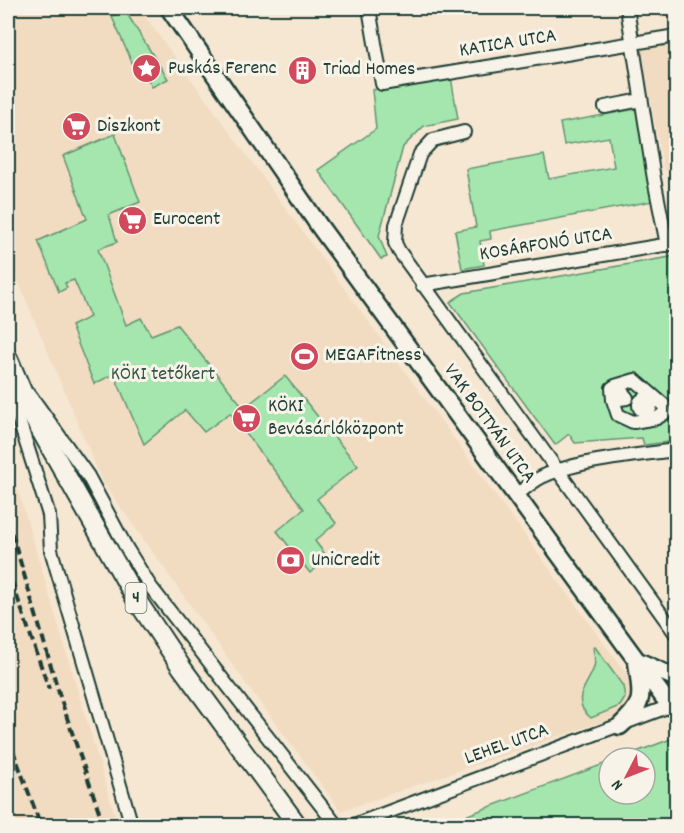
<svg xmlns="http://www.w3.org/2000/svg" width="684" height="833" viewBox="0 0 684 833" font-family="Dekko,sans-serif">
  <style>
    .built { fill: #f1dcc2 }
    .green { fill: #a5e6ae; stroke: #629271; stroke-width: 1.5 }
    .lines { fill: none; stroke-linecap: round; stroke-linejoin: round }
    .street-casing { stroke: #1f3d34; stroke-width: 16 }
    .secondary-casing { stroke: #1f3d34; stroke-width: 21 }
    .primary-casing { stroke: #1f3d34; stroke-width: 22 }
    .street { stroke: #f7f3e8; stroke-width: 12 }
    .secondary { stroke: #f7f3e8; stroke-width: 16 }
    .primary { stroke: #f7f3e8; stroke-width: 18 }
    .rail { stroke: #1f3d34; stroke-width: 4; stroke-dasharray: 9 4.5; stroke-linecap: butt }
    .labels { text-anchor: middle; dominant-baseline: central; stroke-width: 6; stroke-linejoin: round; paint-order: stroke }
    .shield { fill: #f7f3e8; stroke: #60746a; stroke-width: 1.5 }
    .shield-label { font-size: 18px; font-weight: bold; fill: #1f3d34 }
    .street-label { font-size: 20px; fill: #1f3d34; stroke: #f7f3e8 }
    .poi-label { font-size: 20px; fill: #1f3d34; stroke: #f7f3e8; text-anchor: start }
    .park-label { font-size: 20px; fill: #335646; stroke: #f7f3e8 }
  </style>
  <rect width="100%" height="100%" fill="#f6e7d3"/>
  <filter id="ink" filterUnits="userSpaceOnUse"><feTurbulence type="fractalNoise" baseFrequency=".0167" numOctaves="2"/><feDisplacementMap in="SourceGraphic" scale="12" xChannelSelector="R" yChannelSelector="G"/><feConvolveMatrix kernelMatrix="1 2 1 2 8 2 1 2 1" color-interpolation-filters="sRGB"/></filter>
  <g filter="url(#ink)">
    <!-- built -->
    <path class="built" d="M8,8H139L644,698L613,718L341,811L247,685L102,481L8,257Z
      M676,44V168L664,171L641,50Z
      M8,458L24,510L118,825H8Z"/>
    <!-- green -->
    <path class="green" d="M124,9L168,79L152,87L147,77L151,69L147,63L133,65L112,17Z
      M451,77L458,119L424,126L403,147L379,236L387,257L381,259L318,170L376,129L372,90Z
      M636,109L653,201L490,231L491,239L480,241L484,265L462,269L455,231L476,227L466,169L544,155L549,179L614,167L609,137L564,145L560,123Z
      M115,134L140,202L109,215L117,242L98,249L126,325L141,318L151,335L177,325L244,408L285,376L358,466L317,499L336,523L315,541L328,558L310,573L277,531L304,509L230,413L204,432L185,410L144,444L114,374L94,384L71,326L90,317L74,280L65,283L67,288L59,292L38,241L87,219L63,156Z
      M676,256V441L644,445L642,438L575,443L569,434L555,445L450,302L464,293Z
      M595,647L623,686L625,698L620,706L591,718C568,699 589,685 594,667C596,661 594,654 593,648Z
      M671,739L676,747V825H441L609,762V794H645V758H620Z"/>
    <g class="lines">
      <defs>
        <path id="street" d="M369,8L382,84L676,36
          M627,8L654,179L667,245
          M605,107L641,100
          M464,132L433,140L420,154L396,225L395,243L399,251L676,634
          M422,285L676,243
          M8,386L49,515L51,550L132,826
          M30,395L88,476L127,549L150,586L337,826
          M639 405a6 6 0 1 1 12 0a6 6 0 1 1-12 0Z
          M613,400L618,415L633,422L657,418L665,413L664,405L635,380L615,386L612,388L613,400L627,398L621,391L619,385
          M515,496C523,490 530,484 538,479C570,461 639,455 676,450
          M351,826L670,706L676,716"/>
        <path id="secondary" d="M169,8L320,227L670,706L676,703
          M638,661L676,678
          M620,726C647,701 641,696 637,662"/>
        <path id="primary" d="M8,358L32,415L136,599L182,668L298,826"/>
      </defs>
      <!-- street casing -->
      <use href="#street" class="street-casing"/>
      <!-- secondary casing -->
      <use href="#secondary" class="secondary-casing"/>
      <!-- primary casing -->
      <use href="#primary" class="primary-casing"/>
      <!-- street -->
      <use href="#street" class="street"/>
      <!-- secondary -->
      <use href="#secondary" class="secondary"/>
      <!-- primary -->
      <use href="#primary" class="primary"/>
      <!-- rail -->
      <path class="rail" d="M8,520L61,700L104,826
        M8,570L49,689
        M8,737L41,826"/>
    </g>
  </g>
  <!-- icons -->
  <defs>
    <symbol id="sight-disc" viewBox="-11 -11 22 22"><circle r="9.5" fill="#d1495b" stroke="#f7f3e8"/><path d="M0-6L1.8-2.2L6-1.7L2.9 1.2L3.7 5.4L0 3.3L-3.7 5.4L-2.9 1.2L-6-1.7L-1.8-2.2Z" fill="#fff"/></symbol>
    <symbol id="building-disc" viewBox="-11 -11 22 22"><circle r="9.5" fill="#d1495b" stroke="#f7f3e8"/><path d="M-4-6H4V6H1V3H-1V6H-4ZM-2.5-4.3h1.7v1.8h-1.7ZM.8-4.3h1.7v1.8H.8ZM-2.5-1h1.7V.8h-1.7ZM.8-1h1.7V.8H.8Z" fill="#fff"/></symbol>
    <symbol id="supermarket-disc" viewBox="-11 -11 22 22"><circle r="9.5" fill="#d1495b" stroke="#f7f3e8"/><path d="M-6-5.5h2.5l.6 2H6L4.5 2H-2.5L-4.4-4H-6ZM-1.5 3.2a1.3 1.3 0 1 0 .1 0ZM3 3.2a1.3 1.3 0 1 0 .1 0Z" fill="#fff"/></symbol>
    <symbol id="stadium-disc" viewBox="-11 -11 22 22"><circle r="9.5" fill="#d1495b" stroke="#f7f3e8"/><path d="M0-5a6.5 5 0 1 0 0 10a6.5 5 0 1 0 0-10ZM-3.5-1.8h7v3.6h-7Z" fill="#fff"/></symbol>
    <symbol id="bank-disc" viewBox="-11 -11 22 22"><circle r="9.5" fill="#d1495b" stroke="#f7f3e8"/><path d="M-6-4H6V4H-6ZM0-2.3a2.3 2.3 0 1 0 0 4.6a2.3 2.3 0 1 0 0-4.6Z" fill="#fff"/></symbol>
  </defs>
  <g fill-rule="evenodd">
    <use href="#sight-disc" x="130" y="52" width="33" height="33"/>
    <use href="#building-disc" x="286" y="54" width="33" height="33"/>
    <use href="#supermarket-disc" x="60" y="110" width="33" height="33"/>
    <use href="#supermarket-disc" x="116" y="204" width="33" height="33"/>
    <use href="#stadium-disc" x="288" y="340" width="33" height="33"/>
    <use href="#supermarket-disc" x="230" y="402" width="33" height="33"/>
    <use href="#bank-disc" x="274" y="544" width="33" height="33"/>
  </g>
  <g class="labels">
    <!-- shield labels -->
    <rect class="shield" x="125.5" y="583" width="21" height="30" rx="4.5"/>
    <g class="shield-label">
      <text x="136" y="598">4</text>
    </g>
    <!-- street labels -->
    <g class="street-label">
      <text transform="translate(508 44) rotate(-9)">KATICA UTCA</text>
      <text transform="translate(546 245) rotate(-9)">KOSÁRFONÓ UTCA</text>
      <text transform="translate(489 424) rotate(54)">VAK BOTTYÁN UTCA</text>
      <text transform="translate(507 745) rotate(-20)">LEHEL UTCA</text>
    </g>
    <!-- poi labels -->
    <g class="poi-label">
      <text x="168" y="69">Puskás Ferenc</text>
      <text x="323" y="70">Triad Homes</text>
      <text x="97" y="127">Diszkont</text>
      <text x="153" y="220">Eurocent</text>
      <text x="325" y="356">MEGAFitness</text>
      <text x="268" y="407">KÖKI<tspan x="268" dy="23">Bevásárlóközpont</tspan></text>
      <text x="311" y="561">UniCredit</text>
    </g>
    <!-- park labels -->
    <g class="park-label">
      <text x="163" y="375">KÖKI tetőkert</text>
    </g>
  </g>
  <!-- margin -->
  <rect width="684" height="833" fill="none" stroke="#f7f3e8" stroke-width="30"/>
  <rect x="15" y="15" width="654" height="803" fill="none" stroke="#1f3d34" stroke-width="2" filter="url(#ink)"/>
  <!-- north arrow -->
  <g transform="translate(627 776) rotate(228)"><circle r="28" fill="#f7f3e8" stroke="#a1aaa0" stroke-width="1.5"/>
  <path d="M0-4.5L10 22L0 15L-10 22Z" fill="#d1495b"/>
  <text y="-9" font-size="16" font-weight="bold" text-anchor="middle" fill="#1f3d34">N</text>
  </g>
</svg>
